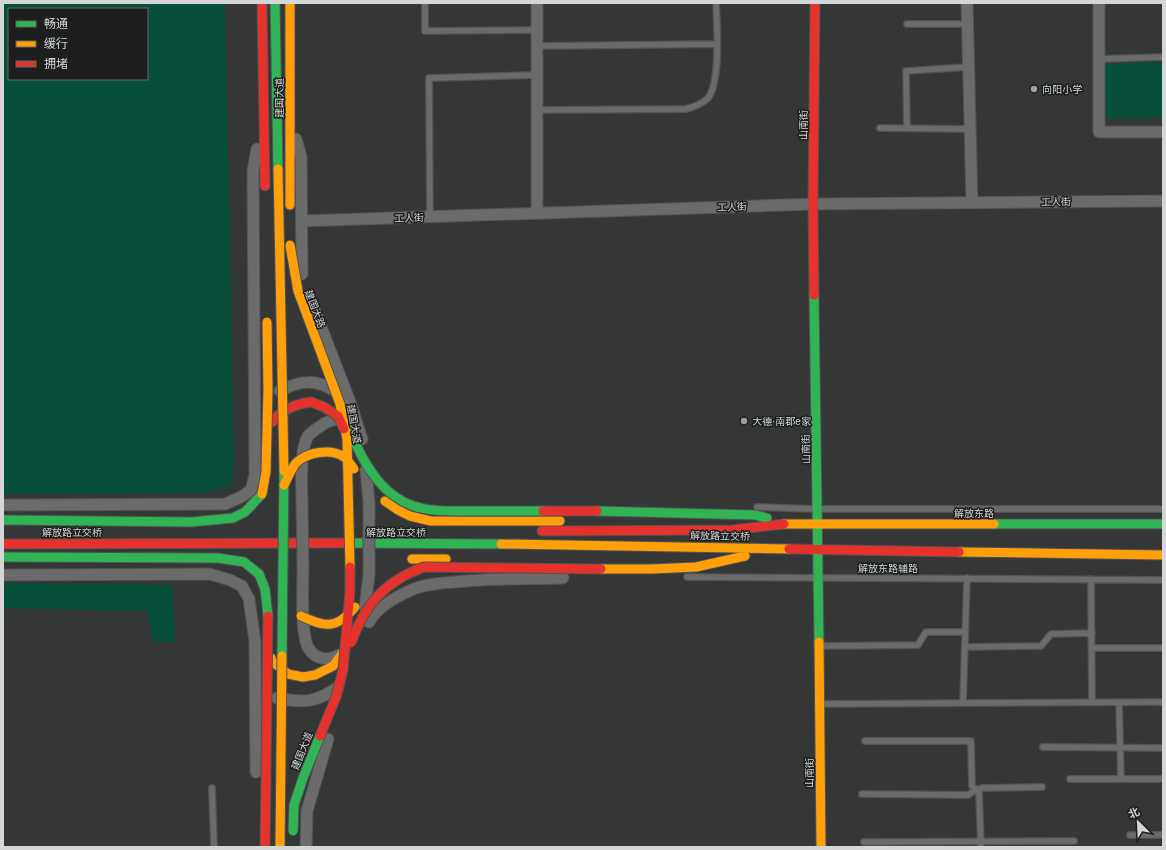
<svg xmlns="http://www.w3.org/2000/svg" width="1166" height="850" viewBox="0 0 1166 850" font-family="Helvetica,'Noto Sans SC',sans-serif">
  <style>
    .green { fill: #074f3a; fill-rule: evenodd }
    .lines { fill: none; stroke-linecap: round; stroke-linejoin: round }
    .lane-casing { stroke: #515352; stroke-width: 8 }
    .street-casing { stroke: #515352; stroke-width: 13 }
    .fast-casing { stroke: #515352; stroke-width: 11 }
    .slow-casing { stroke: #515352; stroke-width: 11 }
    .jam-casing { stroke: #515352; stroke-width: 11 }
    .lane { stroke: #6a6b6a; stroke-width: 5.5 }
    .street { stroke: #6a6b6a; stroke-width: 11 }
    .fast { stroke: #30b455; stroke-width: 9 }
    .slow { stroke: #ff9f0a; stroke-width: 9 }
    .jam { stroke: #e5322d; stroke-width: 9 }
    .street-bridge-casing { stroke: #515352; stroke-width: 13; stroke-linecap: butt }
    .fast-bridge-casing { stroke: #515352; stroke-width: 11; stroke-linecap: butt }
    .slow-bridge-casing { stroke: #515352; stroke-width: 11; stroke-linecap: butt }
    .jam-bridge-casing { stroke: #515352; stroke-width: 11; stroke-linecap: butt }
    .street-bridge { stroke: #6a6b6a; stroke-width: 11 }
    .fast-bridge { stroke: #30b455; stroke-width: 9 }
    .slow-bridge { stroke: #ff9f0a; stroke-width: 9 }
    .jam-bridge { stroke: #e5322d; stroke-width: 9 }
    .poi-dot { fill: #9c9f9e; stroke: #1c1f1e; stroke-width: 1.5 }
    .labels { text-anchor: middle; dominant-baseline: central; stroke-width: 3; stroke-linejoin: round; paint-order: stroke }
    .poi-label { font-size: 10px; fill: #d4d7d6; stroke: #1c1f1e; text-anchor: start }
    .street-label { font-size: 10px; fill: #d4d7d6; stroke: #1c1f1e }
  </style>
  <rect width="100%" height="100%" fill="#343736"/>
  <!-- green -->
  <path class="green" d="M3,3H225L234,462L231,486L203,493L3,494ZM9,9H147V79H9Z
    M1163,62V118L1106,119L1104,64Z
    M3,583L172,585L175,642H153L147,611L3,608Z"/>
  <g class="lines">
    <defs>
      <path id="lane" d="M425,3V31L537,30
        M907,24H967
        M537,46L717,44
        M1099,59L1163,57
        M537,110L686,109C694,107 702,104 708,98C721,82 717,24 716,3
        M880,128L970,129
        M907,128L906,71L968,67
        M430,217L429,78L537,75
        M757,507L818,509H1163
        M687,577L1163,580
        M1091,579L1092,702
        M819,646L918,645L926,632H965
        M965,647L1041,646L1051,634L1092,633
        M1092,648H1163
        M1119,702L1121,779
        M963,703L967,578
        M821,704L1163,702
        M865,741H971L972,786L979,792L981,847
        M1043,747L1163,748
        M1070,779H1163
        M212,788L214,847
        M862,794L968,795L976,790L982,788L1042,787
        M1130,835H1163
        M864,842L1074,841"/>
      <path id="street" d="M967,3L972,203
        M1099,3V132H1163
        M296,139L301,157L302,274
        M537,213V3
        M302,221L813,204L1163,201
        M315,311L350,402L362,439
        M280,391C300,380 316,379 335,391
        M366,470L369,503
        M302,504C302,488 299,450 308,436C312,431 320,427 325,423C330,421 338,418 343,420
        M3,505L225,504L241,497L251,490L255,475L253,171L257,149
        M303,565C303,583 300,636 309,649C316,660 329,661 339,655
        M3,575L210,574L230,580L242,586L249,599L255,642L256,772
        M365,607L369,575
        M369,622C378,606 399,595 416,588C428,584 442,583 455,582C491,578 527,579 563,578
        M277,698C303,703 316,703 338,687
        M306,847L307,811L328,739"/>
      <path id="fast" d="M814,295L819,642
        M597,511L755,515L767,518
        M994,524H1163
        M347,543L501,544"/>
      <path id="slow" d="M290,3V205
        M385,501L398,510L410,516L431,521H560
        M784,524H994
        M501,544L789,549
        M959,552L1163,555
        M412,559H446
        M601,569H652L696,567L745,556
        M819,642L821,847
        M271,658L272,661L288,674L303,677L315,675L333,666L345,650"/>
      <path id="jam" d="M262,3L265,186
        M814,295L813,204L815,3
        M272,422C282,409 295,404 311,402
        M542,531L732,530L784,524
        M3,544L347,543
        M789,549L959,552"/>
    </defs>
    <!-- lane casing -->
    <use href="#lane" class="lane-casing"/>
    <!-- street casing -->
    <use href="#street" class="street-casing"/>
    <!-- fast casing -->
    <use href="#fast" class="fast-casing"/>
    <!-- slow casing -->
    <use href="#slow" class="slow-casing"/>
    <!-- jam casing -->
    <use href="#jam" class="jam-casing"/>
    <!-- lane -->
    <use href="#lane" class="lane"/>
    <!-- street -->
    <use href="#street" class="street"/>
    <!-- fast -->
    <use href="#fast" class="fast"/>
    <!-- slow -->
    <use href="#slow" class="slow"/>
    <!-- jam -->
    <use href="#jam" class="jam"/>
    <defs>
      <path id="street-bridge" d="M302,504L303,565
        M369,575V503"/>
      <path id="fast-bridge" d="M275,3L278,169
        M351,433C364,465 384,500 421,508C437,512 453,511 469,511C494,511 518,511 543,511
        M3,520L191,522L233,518L245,512L262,494
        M3,557L218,558L244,562L259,574L265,589L268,616
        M282,656L284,471
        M293,831L294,805L303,778L320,736"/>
      <path id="slow-bridge" d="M278,169L284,471
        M290,245L298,291L340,404L347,439L350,567
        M284,485C288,478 291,469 296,463C307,452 331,448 344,457C348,460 351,465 354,469
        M262,494L266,472L268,389L267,322
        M301,616C325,627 336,630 355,607
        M280,847L282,656"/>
      <path id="jam-bridge" d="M311,402L324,407L338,416L344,429
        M543,511H597
        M351,643C365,604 385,581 424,567L601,569
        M320,736L336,697L343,670L350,591V567
        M265,847L268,616"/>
    </defs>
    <!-- street-bridge casing -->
    <use href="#street-bridge" class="street-bridge-casing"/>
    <!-- fast-bridge casing -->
    <use href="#fast-bridge" class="fast-bridge-casing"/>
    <!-- slow-bridge casing -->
    <use href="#slow-bridge" class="slow-bridge-casing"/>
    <!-- jam-bridge casing -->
    <use href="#jam-bridge" class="jam-bridge-casing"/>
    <!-- street-bridge -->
    <use href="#street-bridge" class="street-bridge"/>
    <!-- fast-bridge -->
    <use href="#fast-bridge" class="fast-bridge"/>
    <!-- slow-bridge -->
    <use href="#slow-bridge" class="slow-bridge"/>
    <!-- jam-bridge -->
    <use href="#jam-bridge" class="jam-bridge"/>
  </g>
  <!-- markers -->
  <g class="poi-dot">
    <circle cx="1034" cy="89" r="4"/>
    <circle cx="744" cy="421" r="4"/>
  </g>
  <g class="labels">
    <!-- poi labels -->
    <g class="poi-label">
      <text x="1042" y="89">向阳小学</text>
      <text x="752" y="421">大德·南郡e家</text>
    </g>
    <!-- street labels -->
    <g class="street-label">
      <text transform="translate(279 98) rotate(-90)">建国大道</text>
      <text transform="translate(803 125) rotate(-90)">山南街</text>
      <text transform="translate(1056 202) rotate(-1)">工人街</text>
      <text transform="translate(732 207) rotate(-2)">工人街</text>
      <text transform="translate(409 218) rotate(-2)">工人街</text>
      <text transform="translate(315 309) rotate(69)">建国大路</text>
      <text transform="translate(354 424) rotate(80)">建国大道</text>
      <text transform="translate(806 449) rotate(-91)">山南街</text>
      <text x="974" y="513">解放东路</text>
      <text x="72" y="532">解放路立交桥</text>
      <text x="396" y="532">解放路立交桥</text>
      <text transform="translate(720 536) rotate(1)">解放路立交桥</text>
      <text x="888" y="568">解放东路辅路</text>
      <text transform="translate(302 751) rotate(-68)">建国大道</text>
      <text transform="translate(809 773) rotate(-90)">山南街</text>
    </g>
  </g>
  <!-- border -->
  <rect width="1166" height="850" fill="none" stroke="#d4d7d6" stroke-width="8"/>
  <!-- legend -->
  <rect x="8" y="8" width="140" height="72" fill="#1c1f1e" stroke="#666968"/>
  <rect x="16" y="21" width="20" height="6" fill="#30b455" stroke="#666968"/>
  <text x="44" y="28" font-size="12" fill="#d4d7d6">畅通</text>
  <rect x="16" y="41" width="20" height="6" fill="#ff9f0a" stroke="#666968"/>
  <text x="44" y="48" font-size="12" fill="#d4d7d6">缓行</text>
  <rect x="16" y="61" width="20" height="6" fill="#e5322d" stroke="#666968"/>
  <text x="44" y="68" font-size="12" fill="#d4d7d6">拥堵</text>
  <!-- north arrow -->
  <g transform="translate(1138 822) rotate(336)" stroke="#1c1f1e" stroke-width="3" paint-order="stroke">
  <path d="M0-3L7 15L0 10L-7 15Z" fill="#d4d7d6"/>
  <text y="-6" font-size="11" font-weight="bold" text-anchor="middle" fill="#d4d7d6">北</text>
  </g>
</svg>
